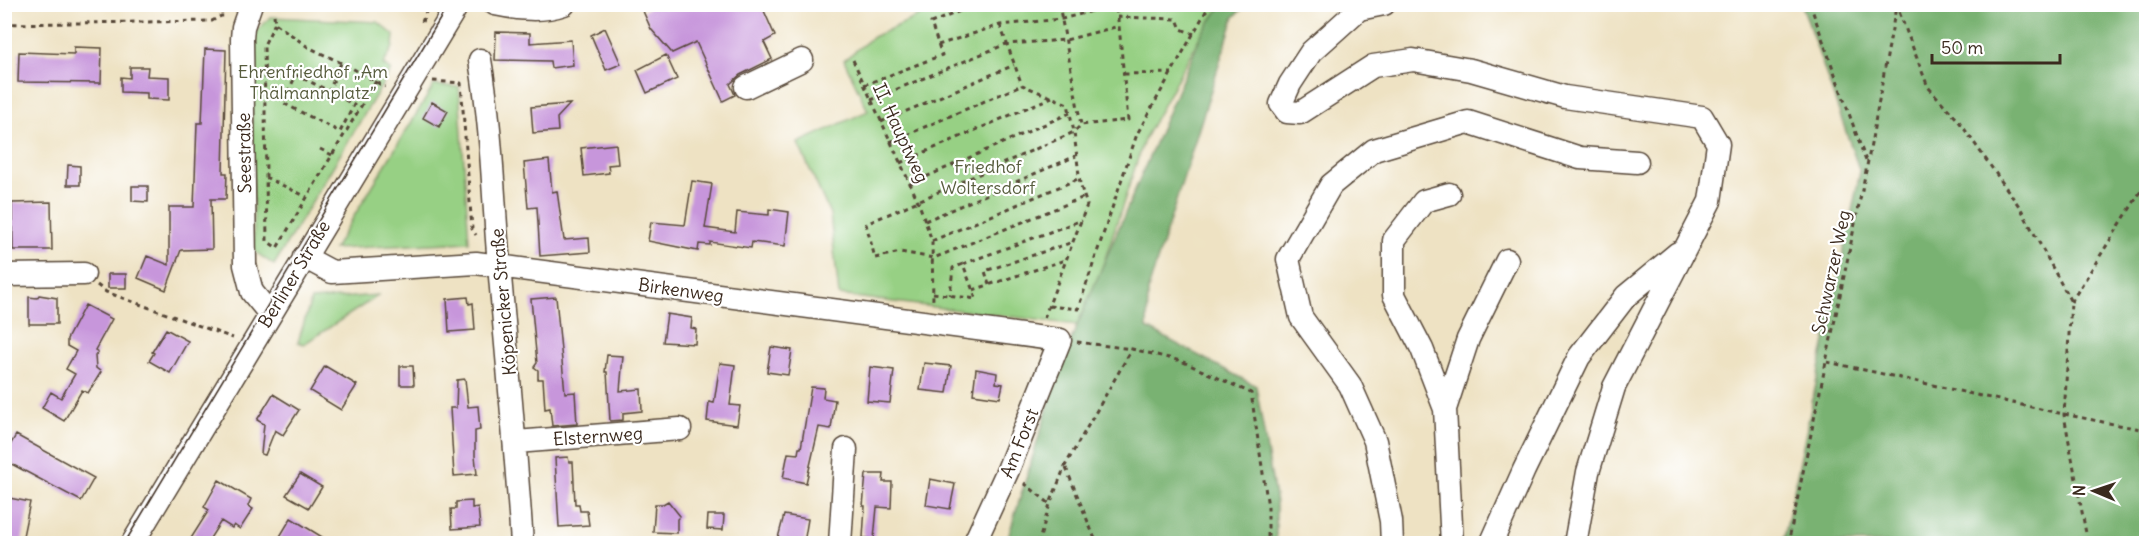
<svg xmlns="http://www.w3.org/2000/svg" width="2151" height="548" viewBox="0 0 2151 548" font-family="Delius,sans-serif">
  <style>
    .green { fill: #97d084; stroke: #697d51; stroke-width: 1.5 }
    .forest { fill: #79b272; stroke: #5a6e48; stroke-width: 1.5 }
    .building { fill: #c796db }
    .lines { fill: none; stroke-linecap: round; stroke-linejoin: round }
    .minor-casing { stroke: #564637; stroke-width: 25 }
    .path { stroke: #564637; stroke-width: 3; stroke-dasharray: 4.5 4.5; stroke-linecap: butt }
    .minor { stroke: #fff; stroke-width: 22 }
    .tram { stroke: #3b2a1e; stroke-width: 1.5 }
    .labels { text-anchor: middle; dominant-baseline: central; stroke-width: 4.5; stroke-linejoin: round; paint-order: stroke }
    .park-label { font-size: 18px; fill: #575c3d; stroke: #fff }
    .street-label { font-size: 18px; fill: #3b2a1e; stroke: #fff }
  </style>
  <rect width="100%" height="100%" fill="#fff"/>
  <filter id="ink" filterUnits="userSpaceOnUse"><feTurbulence type="fractalNoise" baseFrequency=".0167" numOctaves="2"/><feDisplacementMap in="SourceGraphic" scale="12" xChannelSelector="R" yChannelSelector="G"/><feConvolveMatrix kernelMatrix="1 2 1 2 8 2 1 2 1" color-interpolation-filters="sRGB"/></filter>
  <filter id="wash" filterUnits="userSpaceOnUse"><feTurbulence type="fractalNoise" baseFrequency=".008" numOctaves="4" result="noise"/><feDisplacementMap in="SourceGraphic" scale="24" xChannelSelector="R" yChannelSelector="G"/><feGaussianBlur stdDeviation="1.35" result="paint"/><feColorMatrix in="noise" values="0 0 0 0 0 0 0 0 0 0 0 0 0 0 0 0 0 1.4 0 .05"/><feComposite in="paint" operator="in"/></filter>
  <g filter="url(#wash)">
    <rect width="100%" height="100%" fill="#eee2c3"/>
    <!-- green -->
    <path class="green" d="M943,5H1222L1202,33L1144,140L1099,277L1077,325L839,295L830,214L798,143L868,111L844,60L873,37Z
      M270,17L378,22L394,35L393,47L383,65L391,70L274,265L254,251L251,37Z
      M434,85L459,87L469,242L334,249Z
      M379,295L304,344L298,342L311,300Z"/>
    <!-- forest -->
    <path class="forest" d="M1222,5H1246L1234,17L1148,290L1147,328L1256,386L1276,503V543L1006,544L1062,361L1202,33Z
      M1802,5H2146V543H1783L1860,172Z"/>
    <g id="blocks">
      <!-- building -->
      <path class="building" d="M658,4H761L775,36L764,42L772,59L740,75L730,84L735,95L723,101L696,42L672,53L651,29L643,11Z
        M605,28L621,64L606,70L591,35Z
        M496,32L530,33V43L571,40L573,65L551,68L550,61L495,60Z
        M74,47L102,48L101,83L18,82L19,52L74,54Z
        M205,49L226,50L223,173H227L226,199H211L212,249L181,250L166,290L138,278L147,256L169,265V207H194L197,123H202Z
        M666,55L677,79L647,93L637,70Z
        M130,67H148L147,76L169,77V100L147,99V93L121,92V77L130,78Z
        M432,102L448,111L439,127L423,118Z
        M570,104L557,118L558,131L533,133L531,107Z
        M616,144L618,164L608,165L609,173L584,176L581,148Z
        M549,160L552,192L557,191L564,240L589,238L590,252L540,256L537,207L528,208L524,163Z
        M68,165L80,166V185H67Z
        M692,181L712,184L705,228L735,232L737,212L769,215V209L789,212L785,246L752,242L751,248L710,242V245L699,244L698,251L648,241L651,222L685,225Z
        M132,186H148V202L132,201Z
        M51,202L52,250H13L12,203Z
        M108,274H126V288H108Z
        M39,295L57,298V324H29V297L37,298Z
        M468,297L469,304L473,303L475,330L449,332L447,299Z
        M556,297L565,393L575,392L577,424L552,426L550,408L545,409L543,379H538V370L534,367L537,363L531,299Z
        M85,305L112,319L95,350L98,352L95,356L96,368L101,372L88,393L82,390L64,421L42,408L51,392L61,398L75,374L66,369L76,351L67,346V339Z
        M667,314L692,318L691,328L696,329L695,344L663,342Z
        M166,329L188,341L170,373L149,361L154,353L152,352Z
        M771,347L792,350L788,375L767,372Z
        M607,355L623,356L620,391L641,389L642,411L623,413V420L610,421L607,372H605Z
        M720,363L735,365L730,405L740,406L737,425L707,421L709,402L714,403Z
        M924,363L951,366L947,393L920,390Z
        M325,366L357,385L341,410L310,391Z
        M400,366H413L414,385H400Z
        M870,367L894,370L890,403L867,401Z
        M976,369L997,373L996,383L1003,384L1000,398L973,394Z
        M465,379L468,407L478,406L480,430L475,431V456L477,474L454,476L450,408H456L457,380Z
        M811,387L824,388L823,398L835,400L831,429L819,427L806,483L783,478L788,453L798,454L799,448H801Z
        M273,394L299,410L283,435L275,430L265,455L261,454L264,424L257,420Z
        M16,435L94,478L81,501L4,460V456Z
        M568,457L569,462H573L575,504H579L580,511H587L589,525L559,527L555,458Z
        M300,474L322,487L309,508L286,495Z
        M866,474H884L883,482H892L891,508L877,507L874,539L863,538L865,506H863Z
        M930,479L955,484L950,509L926,505Z
        M219,480L251,499L248,506L253,509L240,529L234,525L232,528L221,521L207,543H188L209,510L204,507Z
        M4,497L30,502L22,541L4,538Z
        M472,501V508L478,507L480,527L452,529L451,509H456V502Z
        M668,501L680,516L677,519V533L653,532L655,504H663Z
        M708,515H724L723,530L707,529Z
        M784,515L808,519L804,543H788L789,541L778,538Z
        M291,518L332,543H276Z"/>
    </g>
  </g>
  <g filter="url(#ink)">
    <use href="#blocks" fill-opacity="0" stroke="#564637" stroke-width="1.5"/>
    <g class="lines">
      <defs>
        <path id="minor" d="M251,4L243,27L242,39L245,265L252,292L270,314
          M495,4C519,9 541,12 564,4
          M1384,4L1359,9L1311,52L1290,84L1281,104L1287,112L1300,113L1373,66L1413,60L1471,70L1565,97L1702,117L1718,144L1710,201L1614,387L1588,472L1575,544
          M480,60C492,128 493,197 499,265C507,358 516,451 522,544
          M746,87L802,60
          M1449,194L1424,201L1394,240V295L1422,349L1445,409L1452,544
          M304,257L332,272L476,263L1060,340L1008,470L974,544
          M4,275L84,274
          M1445,409L1468,339L1507,260
          M516,442L680,429
          M132,544L458,4
          M840,544L846,449
          M1392,544L1391,521L1375,441L1350,385L1301,317L1288,259L1331,185L1374,150L1468,122L1580,158L1637,162
          M1491,544L1524,470L1579,357L1626,296L1678,253"/>
      </defs>
      <!-- minor casing -->
      <use href="#minor" class="minor-casing"/>
      <!-- path -->
      <path class="path" d="M1059,4L1081,125
        M1810,4L1867,164
        M1896,4L1928,87L1958,120L2021,209L2071,302L2064,415L2088,544
        M274,15L275,23L308,47L352,68L385,87
        M1117,17L1177,19L1181,29L1194,34
        M422,22L429,4
        M275,23L264,45L267,241L277,248L376,81
        M4,24L212,21L221,16H226
        M1000,25L1022,85L1068,104L1074,132L866,224L875,258L900,252L934,258L1084,197
        M938,45L1000,25L1062,19L1115,5
        M853,60L918,201L932,241L933,303
        M1124,74L1172,73
        M433,81L461,83L472,229L476,235
        M864,85L942,55L931,23L977,4
        M329,91L354,105L340,132L283,103L296,75L329,91L341,63
        M871,100L1006,44L1066,40L1119,26
        M881,122L1014,65
        M890,142L1022,85
        M320,149L332,155
        M900,163L1052,97
        M265,177L307,197
        M910,184L1070,113
        M925,221L1076,156
        M932,241L1080,178
        M963,264L1082,220
        M97,285L106,292L233,338
        M989,285L985,271L1073,242
        M973,290L1065,260
        M933,293L976,299L963,264L953,268L950,295
        M2071,302L2146,183
        M1049,306L1078,309L1137,134L1210,4
        M1044,318L1087,205L1080,184L1074,132L1081,125L1128,120L1119,26L1115,4
        M1077,342L1132,349L1181,361L1251,393L1268,507V544
        M1827,362C1933,384 2039,411 2146,430
        M1066,468L1097,544
        M1024,483L1050,504
        M1038,544L1050,504L1065,466L1132,349
        M1788,544L1867,166L1896,7"/>
      <!-- minor -->
      <use href="#minor" class="minor"/>
      <!-- tram -->
      <path class="tram" d="M124,544L449,4"/>
    </g>
  </g>
  <g class="labels">
    <!-- park labels -->
    <g class="park-label">
      <text x="313" y="71">Ehrenfriedhof „Am<tspan x="313" dy="21">Thälmannplatz”</tspan></text>
      <text x="988" y="166">Friedhof<tspan x="988" dy="21">Woltersdorf</tspan></text>
    </g>
    <!-- street labels -->
    <g class="street-label">
      <text transform="translate(901 133) rotate(65)">II. Hauptweg</text>
      <text transform="translate(244 153) rotate(-91)">Seestraße</text>
      <text transform="translate(1831 272) rotate(-78)">Schwarzer Weg</text>
      <text transform="translate(294 274) rotate(-59)">Berliner Straße</text>
      <text transform="translate(681 290) rotate(8)">Birkenweg</text>
      <text transform="translate(503 302) rotate(-95)">Köpenicker Straße</text>
      <text transform="translate(598 436) rotate(-4)">Elsternweg</text>
      <text transform="translate(1019 443) rotate(-68)">Am Forst</text>
    </g>
  </g>
  <!-- margin -->
  <rect width="2151" height="548" fill="none" stroke="#fff" stroke-width="24"/>
  <!-- north arrow -->
  <g transform="translate(2094 491) rotate(272)" stroke="#ffffff" stroke-width="4.5" paint-order="stroke">
  <path d="M0-4.5L10 22L0 15L-10 22Z" fill="#3b2a1e"/>
  <text y="-9" font-size="16" font-weight="bold" text-anchor="middle" fill="#3b2a1e">N</text>
  </g>
  <!-- scale -->
  <path d="M1932 54v9h128v-9" fill="none" stroke="#3b2a1e" stroke-width="3"/>
  <text x="1941" y="54" font-size="18" fill="#3b2a1e" stroke="#ffffff" stroke-width="4.5" paint-order="stroke">50 m</text>
</svg>
